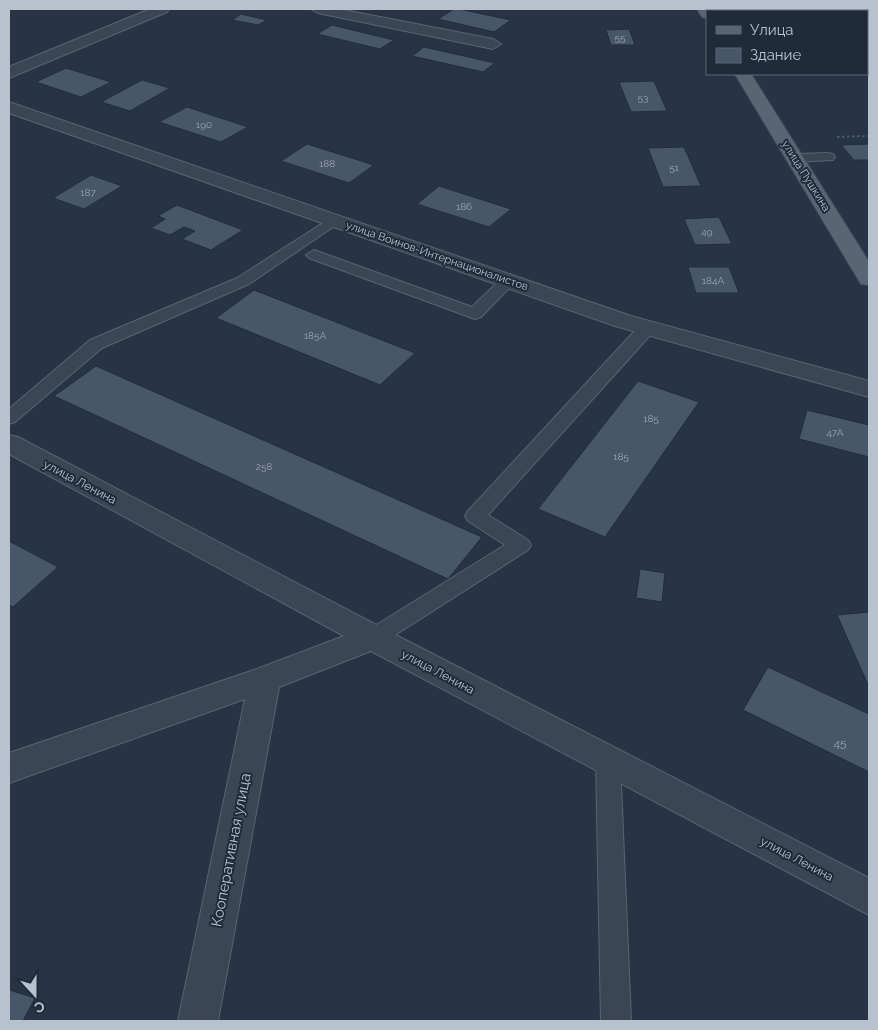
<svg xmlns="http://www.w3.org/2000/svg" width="878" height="1030" viewBox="0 0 878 1030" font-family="Raleway,sans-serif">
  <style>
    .building { fill: #475669; stroke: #212d3c }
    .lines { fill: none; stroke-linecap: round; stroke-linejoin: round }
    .service-casing { stroke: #596472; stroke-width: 2 }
    .minor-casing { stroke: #596472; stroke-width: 2 }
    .primary-casing { stroke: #444f5e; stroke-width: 2 }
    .path { stroke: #466062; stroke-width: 2; stroke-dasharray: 2.5 2.5; stroke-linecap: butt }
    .service { fill: #3a4654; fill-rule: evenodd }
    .minor { fill: #3a4654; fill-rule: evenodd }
    .primary { fill: #586574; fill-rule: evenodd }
    .labels { text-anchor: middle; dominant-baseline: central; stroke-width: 4; stroke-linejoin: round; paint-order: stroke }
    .number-label { font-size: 10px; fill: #9ca6b5 }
    .far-street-label { font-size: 11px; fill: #b8c1ce; stroke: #1f2b3a }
    .street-label { font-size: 12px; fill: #b8c1ce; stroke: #1f2b3a }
    .near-number-label { font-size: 12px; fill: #9ca6b5 }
    .near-street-label { font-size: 15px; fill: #b8c1ce; stroke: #1f2b3a }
  </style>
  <rect width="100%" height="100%" fill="#263445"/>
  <!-- building -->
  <path class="building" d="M454,9H459L511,20L494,32L438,19Z
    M744,9H776L778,11H746Z
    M241,14L267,20L258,25L232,20Z
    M332,25L394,40L380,49L317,34Z
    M629,29L635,45H611L606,30Z
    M424,47L495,63L483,72L412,56Z
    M66,68L111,82L81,97L36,82Z
    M142,80L170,88L130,111L101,102Z
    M654,81L667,111L631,112L619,82Z
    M187,107L248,127L221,142L159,122Z
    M307,144L374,165L349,183L281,161Z
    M869,144V160H854L841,145Z
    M684,147L701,186L663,187L648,148Z
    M91,175L122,186L84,209L53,198Z
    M439,186L511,209L489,227L417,204Z
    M177,205L243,230L211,250L182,239L195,231L184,227L170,235L151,228L165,219L158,216Z
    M719,217L732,244L695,245L684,219Z
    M688,267H729L739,293H696Z
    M254,290L415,353L380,385L216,318Z
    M96,366L482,537L448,579L54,396Z
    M638,381L699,402L605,537L538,509Z
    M807,410L869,425V457L799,439Z
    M9,541L58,567L13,607L9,605Z
    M640,569L665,573L662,602L636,598Z
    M869,612V687L837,615Z
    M768,667L869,714V772L743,710Z
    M9,990L35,998L23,1021H9Z"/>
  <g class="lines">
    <defs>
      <path id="service" d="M828,153L833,154L835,157L833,160L795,162L788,158L795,154Z
        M334,216L339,217L341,220L339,223L249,284L102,348L15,422L9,424V409L90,340L237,278Z
        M314,250L472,307L502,278H514L516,281L481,317L475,319L309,258L306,255Z
        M648,322L654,323L656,327L654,331L488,515L528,540L531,545L528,550L381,644L373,647L365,644L362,638L365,632L505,545L468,521L465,516L468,511L642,323Z
        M608,750L617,753L620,761L631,1021H601L596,761L599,753Z"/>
      <path id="minor" d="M150,9H169L167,12L9,78V67Z
        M311,9H339L493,39L501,44L493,49L318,13Z
        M9,102L631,316L869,381V397L615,326L9,113Z
        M9,435L18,437L384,629L869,878V915L371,651L279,687L218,1021H178L245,699L9,783V753L254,670L344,636L9,454Z"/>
      <path id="primary" d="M697,9H711L713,11H707V18L702,17Z
        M735,74H751L869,262V285L861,284Z"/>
    </defs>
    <!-- service casing -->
    <use href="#service" class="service-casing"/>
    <!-- minor casing -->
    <use href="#minor" class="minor-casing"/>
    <!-- primary casing -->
    <use href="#primary" class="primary-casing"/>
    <!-- path -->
    <path class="path" d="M837,137L869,136"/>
    <!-- service -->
    <use href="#service" class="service"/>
    <!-- minor -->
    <use href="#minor" class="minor"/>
    <!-- primary -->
    <use href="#primary" class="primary"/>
  </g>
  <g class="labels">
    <!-- number labels -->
    <g class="number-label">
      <text x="620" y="37">55</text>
      <text x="643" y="97">53</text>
      <text x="204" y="124">190</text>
      <text x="327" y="163">188</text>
      <text x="674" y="167">51</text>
      <text x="88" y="192">187</text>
      <text x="464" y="206">186</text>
      <text x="707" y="231">49</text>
      <text x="713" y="280">184А</text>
      <text x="315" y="335">185А</text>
      <text x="651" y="418">185</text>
      <text x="835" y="432">47А</text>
      <text x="621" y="456">185</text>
      <text x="264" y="466">258</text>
    </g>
    <!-- far-street labels -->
    <g class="far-street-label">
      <text transform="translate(806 176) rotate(58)">улица Пушкина</text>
      <text transform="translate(437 256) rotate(19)">улица Воинов-Интернационалистов</text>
    </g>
    <!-- street labels -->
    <g class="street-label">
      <text transform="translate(80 482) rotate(28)">улица Ленина</text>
      <text transform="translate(438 672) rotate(28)">улица Ленина</text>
      <text transform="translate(797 859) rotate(28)">улица Ленина</text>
    </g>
    <!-- near-number labels -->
    <g class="near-number-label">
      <text x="840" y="743">45</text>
    </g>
    <!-- near-street labels -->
    <g class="near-street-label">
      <text transform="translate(231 850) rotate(-79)">Кооперативная улица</text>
    </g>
  </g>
  <!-- border -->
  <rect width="878" height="1030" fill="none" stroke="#b8c1ce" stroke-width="20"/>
  <!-- legend -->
  <rect x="706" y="10" width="162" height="65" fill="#1f2b3a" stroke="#5c6775"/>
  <rect x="716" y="26" width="25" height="8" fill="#586574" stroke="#5c6775"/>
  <text x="750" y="35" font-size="15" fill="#b8c1ce">Улица</text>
  <rect x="716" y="48" width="25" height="15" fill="#475669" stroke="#5c6775"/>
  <text x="750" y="60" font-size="15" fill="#b8c1ce">Здание</text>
  <!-- north arrow -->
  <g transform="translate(35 995) rotate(159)" stroke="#1f2b3a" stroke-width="4" paint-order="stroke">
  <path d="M0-4L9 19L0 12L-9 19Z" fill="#b8c1ce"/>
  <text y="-8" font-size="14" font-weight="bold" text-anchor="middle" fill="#b8c1ce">С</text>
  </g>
</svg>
